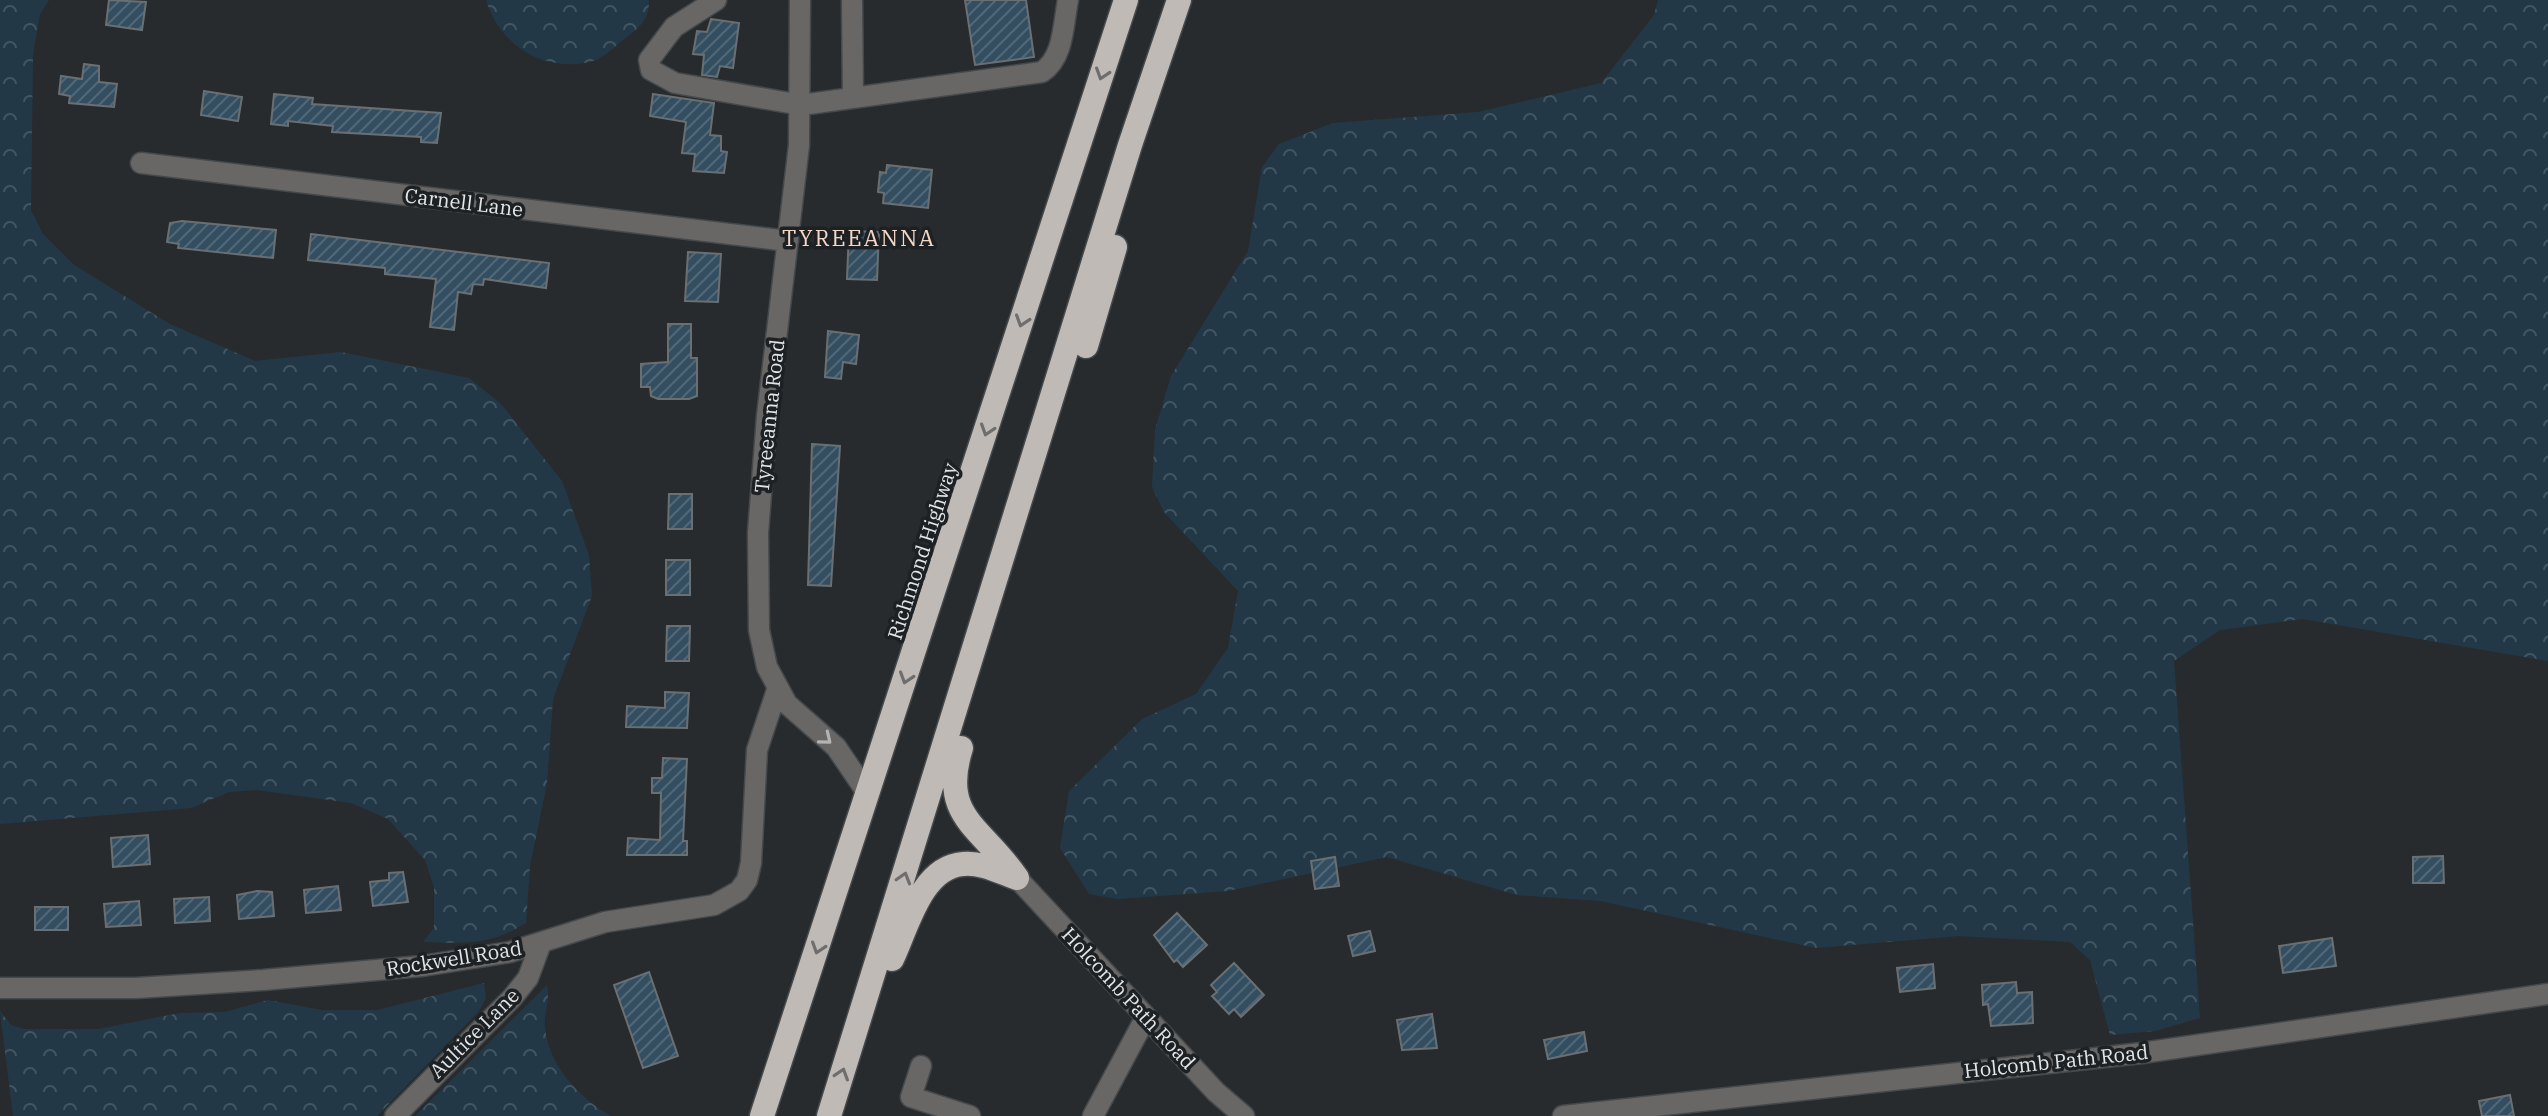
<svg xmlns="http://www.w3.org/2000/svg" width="2548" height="1116" viewBox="0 0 2548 1116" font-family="'IBM Plex Serif',serif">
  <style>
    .forest { fill: url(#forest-crowns) }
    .building { fill: url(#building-hatch); stroke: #6a6f73; stroke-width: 2 }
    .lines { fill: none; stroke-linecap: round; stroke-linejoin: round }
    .minor-casing { stroke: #45494c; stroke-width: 23 }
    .highway-casing { stroke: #45494c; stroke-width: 27 }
    .minor { stroke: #696765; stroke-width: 20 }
    .highway { stroke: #c0bab7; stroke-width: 24 }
    .oneway { stroke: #6e6e6e }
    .oneway2 { stroke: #b2b3b4 }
    .labels { text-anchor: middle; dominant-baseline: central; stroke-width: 7; stroke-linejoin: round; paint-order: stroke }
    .street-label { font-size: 20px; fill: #e3e6e8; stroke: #1d2124 }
    .neighbourhood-label { font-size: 22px; letter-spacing: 2px; fill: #f5d7c7; stroke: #1d2124 }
  </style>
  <defs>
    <pattern id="forest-crowns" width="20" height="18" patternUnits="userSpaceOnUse" patternTransform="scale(2)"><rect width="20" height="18" fill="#223847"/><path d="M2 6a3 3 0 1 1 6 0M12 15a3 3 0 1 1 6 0" fill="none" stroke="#425562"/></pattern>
    <pattern id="building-hatch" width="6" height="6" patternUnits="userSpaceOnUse" patternTransform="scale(2)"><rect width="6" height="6" fill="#334e60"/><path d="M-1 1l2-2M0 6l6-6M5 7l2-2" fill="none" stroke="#506877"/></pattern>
  </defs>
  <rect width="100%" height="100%" fill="#272b2e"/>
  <!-- forest -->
  <path class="forest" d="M0,0H49L40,14L33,54L31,210L43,234L74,265L170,324L255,361L341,352L469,378L501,404L562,481L589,555L592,596L553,699L547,783L530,866L526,923C489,946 465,943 423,942L434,928V887L425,860L388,819L351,803L257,790L229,792L191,808L0,824Z
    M486,0H649C650,19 638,29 624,39C615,46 604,58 593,61C545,74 500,46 486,0Z
    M1658,0H2548V661L2303,619L2220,630L2174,661L2200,1018L2155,1031L2110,1035L2090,960L2070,942L1959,936L1816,948L1601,901L1517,895L1387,857L1228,891L1117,899L1089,894L1060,848L1069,791L1142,719L1196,694L1228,648L1238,591L1164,512L1152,487L1155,430L1171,376L1248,251L1262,167L1279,144L1333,123L1478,112L1601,83L1654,15Z
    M484,983L486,998L479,1011L377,1116H13L0,1011L11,1025L24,1029H98L180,1013L225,1012L268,1000L322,1010H377Z
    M547,985C551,1001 543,1013 545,1028C549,1067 580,1098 611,1116H415Z"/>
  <!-- building -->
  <path class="building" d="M109,0L146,2L142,30L106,25Z
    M965,0H1026L1034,57L975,65Z
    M711,19L739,23L733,68L720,66L717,77L702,75L704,55L693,54L697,31L707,32Z
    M84,64L99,66V82L117,84L114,107L69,103L70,96L59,94L61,76L82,79Z
    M204,91L242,97L238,121L201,115Z
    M274,94L313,98L312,104L441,113L437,143L421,142V137L332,132L333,126L288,121V126L271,124Z
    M653,94L714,103L710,135L721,136V151L727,152L724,173L693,171L695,154L682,153L686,122L650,116Z
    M887,165L932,170L928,208L883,203L884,193L878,192L880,172L886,173Z
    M182,221L276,230L273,258L178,248L179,244L167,242L170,223Z
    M849,231L879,232L877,280L847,279Z
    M311,234L549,263L546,288L484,279L483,285L473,284L471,294L458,292L454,330L430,327L436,279L385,274V268L308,260Z
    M688,252L721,254L718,302L685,301Z
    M668,324H691V358H697V396L689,399H658L651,396L650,387H641V364L668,362Z
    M828,331L859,335L856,364L843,362L841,379L825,377Z
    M812,444L840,446L831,586L808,585Z
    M669,494H692V529H668Z
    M666,560H690V595H666Z
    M667,626H690L689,661H666Z
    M665,692L689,693L687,728L626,727L627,706L665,708Z
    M663,758L687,759L683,841H687V855H627L628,838L660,840L661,793H652V778H662Z
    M148,835L150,864L113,867L111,838Z
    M2443,856L2444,883H2413V857Z
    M1335,857L1339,886L1315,889L1311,861Z
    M403,872L408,902L373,906L370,882L389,880V873Z
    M338,886L341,910L306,913L304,890Z
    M257,891L272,892L274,916L239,919L237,895Z
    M209,897L210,921L175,923L174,899Z
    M139,901L141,925L106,927L104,904Z
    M35,907H68V930H35Z
    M1177,913L1207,945L1183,967L1177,960L1174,962L1154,935Z
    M1370,931L1375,951L1353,956L1348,936Z
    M2332,938L2336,966L2283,973L2279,946Z
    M1234,963L1264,995L1241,1017L1234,1009L1229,1014L1212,996L1217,992L1211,985Z
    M1933,964L1935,988L1900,992L1897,968Z
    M649,972L678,1056L643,1068L614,985Z
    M2016,982L2017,993L2032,992L2033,1023L1991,1026L1988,1004L1983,1005L1982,985Z
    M1432,1014L1437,1048L1402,1050L1397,1020Z
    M1584,1032L1587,1051L1548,1059L1544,1040Z
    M2510,1095L2514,1116H2482L2479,1101Z"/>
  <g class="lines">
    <defs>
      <path id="minor" d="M716,0L674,27L649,60L651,70L675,83L801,105L1042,72C1064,57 1063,25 1068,0
        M800,0L799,145L767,416L758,533L759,630L767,667L787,704L836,747L868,794
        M852,0L853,98
        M141,163L788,241
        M1017,878L1216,1092L1244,1116
        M0,988H136L263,980L422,966L510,952L605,922L714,905L739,891L747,880L751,863L757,750L777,690
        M921,1066L911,1097L970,1116
        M395,1116L512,998L528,978L541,943
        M1093,1116L1146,1017
        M1563,1116L2142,1053L2548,994"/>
      <path id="highway" d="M1086,346L1115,247
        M961,748C939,818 982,826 1017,878
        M892,959C907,928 921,867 963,864C981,862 1000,872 1017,878
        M762,1116L1126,0
        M829,1116L1130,145L1179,0"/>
    </defs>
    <!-- minor casing -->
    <use href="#minor" class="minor-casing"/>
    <!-- highway casing -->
    <use href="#highway" class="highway-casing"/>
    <!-- minor -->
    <use href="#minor" class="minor"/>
    <!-- highway -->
    <use href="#highway" class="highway"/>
  </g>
  <!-- one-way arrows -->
  <defs><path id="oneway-chevron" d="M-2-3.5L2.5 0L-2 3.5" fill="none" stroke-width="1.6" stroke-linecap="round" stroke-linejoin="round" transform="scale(2)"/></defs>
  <g class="oneway">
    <use href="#oneway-chevron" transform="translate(1102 74) rotate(108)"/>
    <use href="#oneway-chevron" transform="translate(1022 321) rotate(108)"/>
    <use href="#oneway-chevron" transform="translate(987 430) rotate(108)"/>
    <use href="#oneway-chevron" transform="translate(906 678) rotate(108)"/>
    <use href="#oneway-chevron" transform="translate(904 878) rotate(-73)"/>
    <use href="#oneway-chevron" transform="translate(818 948) rotate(108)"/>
    <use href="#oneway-chevron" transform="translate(842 1074) rotate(-72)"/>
  </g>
  <use class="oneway2" href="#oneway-chevron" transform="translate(826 739) rotate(39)"/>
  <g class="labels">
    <!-- street labels -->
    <g class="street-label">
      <text transform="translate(464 202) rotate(7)">Carnell Lane</text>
      <text transform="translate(769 416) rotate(-84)">Tyreeanna Road</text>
      <text transform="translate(922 551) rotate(-72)">Richmond Highway</text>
      <text transform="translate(454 958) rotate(-9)">Rockwell Road</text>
      <text transform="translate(1129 998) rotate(47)">Holcomb Path Road</text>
      <text transform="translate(474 1033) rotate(-45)">Aultice Lane</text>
      <text transform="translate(2056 1061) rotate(-6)">Holcomb Path Road</text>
    </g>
    <!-- neighbourhood labels -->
    <g class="neighbourhood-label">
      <text x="859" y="237">TYREEANNA</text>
    </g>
  </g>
</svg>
